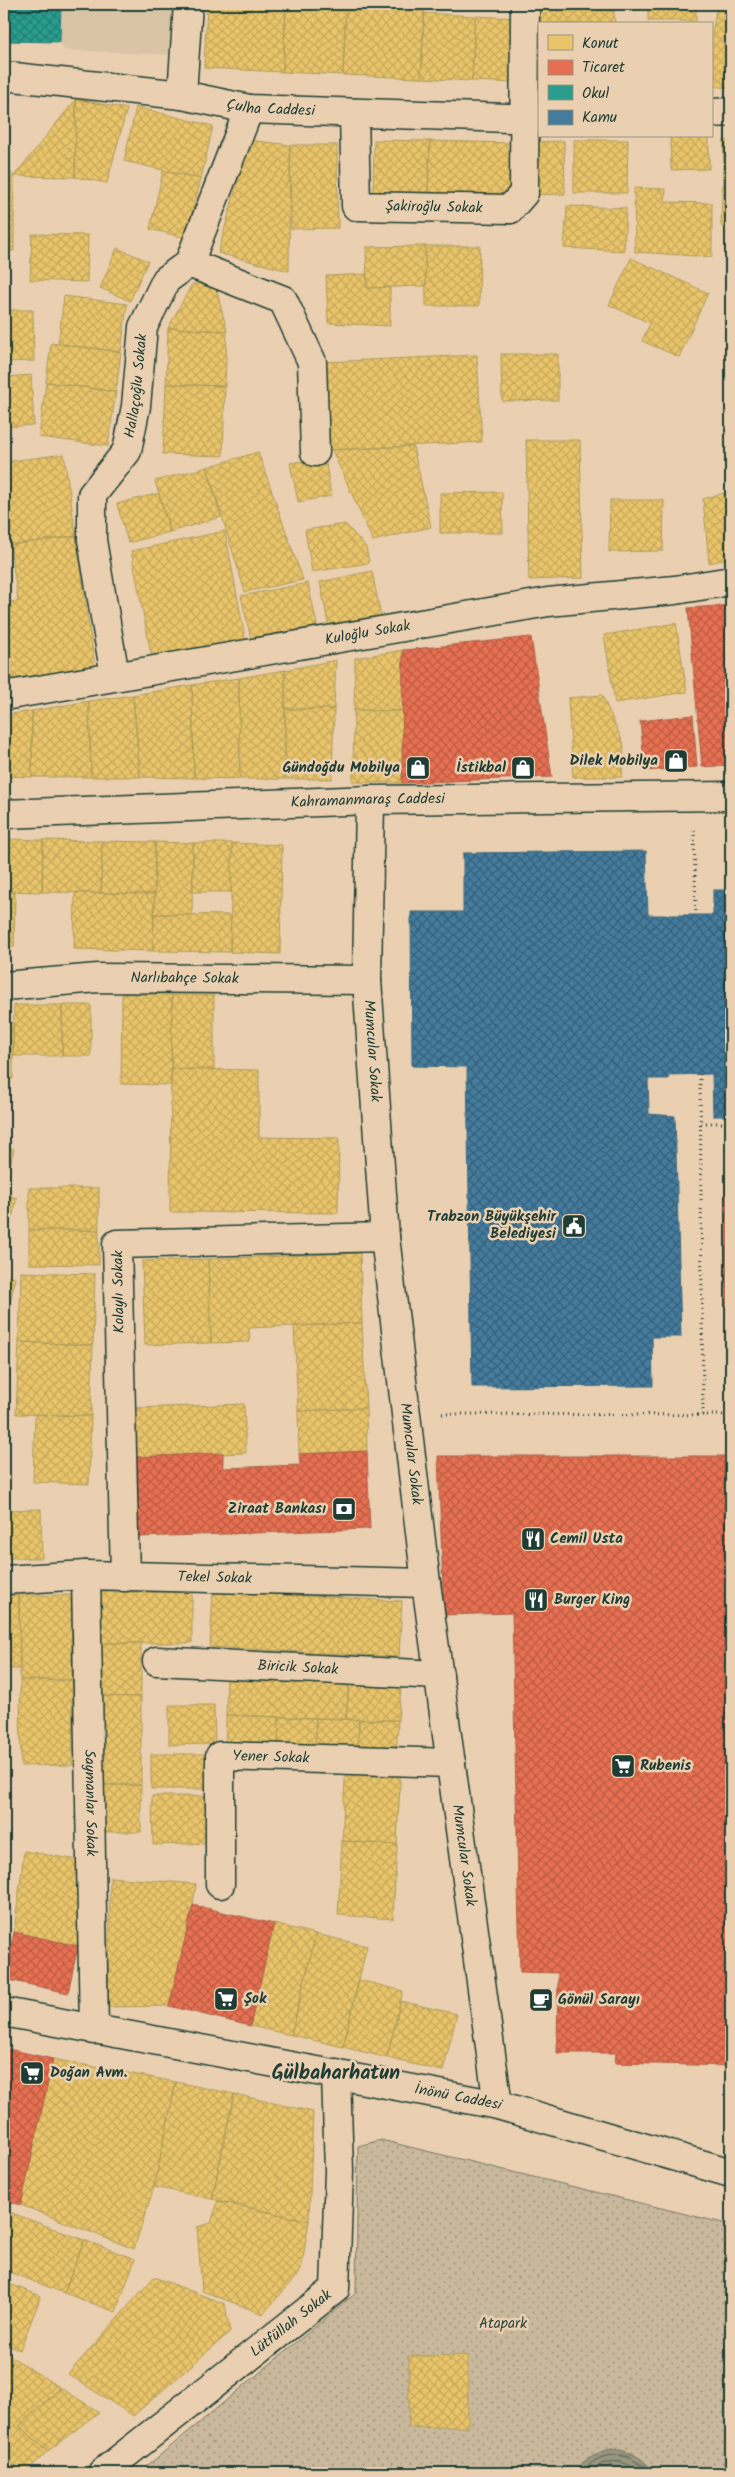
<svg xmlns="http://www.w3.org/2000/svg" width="735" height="2477" viewBox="0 0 735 2477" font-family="Kalam,sans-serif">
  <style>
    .built { fill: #d9c4a6 }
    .park { fill: url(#park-dots); stroke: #747a68 }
    .water { fill: url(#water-ripples); stroke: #687262 }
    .homes { fill: url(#homes-cross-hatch); stroke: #ac9c5a }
    .shops { fill: url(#shops-cross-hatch); stroke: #ab6048 }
    .schools { fill: url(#schools-cross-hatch); stroke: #278074 }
    .public { fill: url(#public-cross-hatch); stroke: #3a687e }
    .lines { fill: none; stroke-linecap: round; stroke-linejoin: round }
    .shore { stroke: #506152; stroke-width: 1 }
    .pedestrian-casing { stroke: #1f3d34; stroke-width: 31 }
    .minor-casing { stroke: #1f3d34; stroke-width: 31 }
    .tertiary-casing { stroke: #1f3d34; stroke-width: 31 }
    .path { stroke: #1f3d34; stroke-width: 3; stroke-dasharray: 1 4; stroke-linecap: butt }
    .pedestrian { stroke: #ead0b1; stroke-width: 28 }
    .minor { stroke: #ead0b1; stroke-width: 28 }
    .tertiary { stroke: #ead0b1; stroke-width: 28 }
    .labels { text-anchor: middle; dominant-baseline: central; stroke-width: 5; stroke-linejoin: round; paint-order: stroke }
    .street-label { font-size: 15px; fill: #1f3d34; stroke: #ead0b1 }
    .poi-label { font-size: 15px; font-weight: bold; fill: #1f3d34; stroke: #ead0b1; text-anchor: start }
    .park-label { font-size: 15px; fill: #30493e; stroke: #ead0b1 }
    .district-label { font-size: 20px; font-weight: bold; fill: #1f3d34; stroke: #ead0b1 }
  </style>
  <defs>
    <pattern id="park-dots" width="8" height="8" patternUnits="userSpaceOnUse" patternTransform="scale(1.25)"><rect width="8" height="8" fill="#c9b89c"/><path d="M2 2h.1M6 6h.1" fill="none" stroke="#a39780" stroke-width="1.8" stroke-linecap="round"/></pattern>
    <pattern id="water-ripples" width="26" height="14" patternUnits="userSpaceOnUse" patternTransform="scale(1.25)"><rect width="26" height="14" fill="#999680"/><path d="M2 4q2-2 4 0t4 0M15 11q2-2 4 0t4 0" fill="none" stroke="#7c7c6a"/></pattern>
    <pattern id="homes-cross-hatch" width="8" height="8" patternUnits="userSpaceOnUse" patternTransform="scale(1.25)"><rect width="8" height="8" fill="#e9c46a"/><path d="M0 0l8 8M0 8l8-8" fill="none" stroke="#c7a95c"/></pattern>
    <pattern id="shops-cross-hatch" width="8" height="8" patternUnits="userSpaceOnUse" patternTransform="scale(1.25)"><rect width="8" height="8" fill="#e76f51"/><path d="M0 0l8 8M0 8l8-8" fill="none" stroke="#bb5c44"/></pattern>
    <pattern id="schools-cross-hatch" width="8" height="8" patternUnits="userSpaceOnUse" patternTransform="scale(1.25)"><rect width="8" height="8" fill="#2a9d8f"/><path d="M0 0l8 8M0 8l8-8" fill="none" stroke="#238176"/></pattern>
    <pattern id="public-cross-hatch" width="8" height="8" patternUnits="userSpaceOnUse" patternTransform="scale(1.25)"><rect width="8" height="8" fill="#457b9d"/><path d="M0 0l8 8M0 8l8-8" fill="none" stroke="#36617a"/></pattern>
  </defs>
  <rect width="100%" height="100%" fill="#ead0b1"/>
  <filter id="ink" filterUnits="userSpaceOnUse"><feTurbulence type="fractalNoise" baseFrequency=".02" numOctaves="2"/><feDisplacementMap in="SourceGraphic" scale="10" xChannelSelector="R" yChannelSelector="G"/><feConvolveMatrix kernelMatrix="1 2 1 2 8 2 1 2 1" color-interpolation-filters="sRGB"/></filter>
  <g filter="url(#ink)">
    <!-- built -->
    <path class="built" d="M4,4H178L174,55L65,50L59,42L4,41Z"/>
    <!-- park -->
    <path class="park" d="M381,2140L731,2225V2473H144L147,2466L356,2293L358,2146Z"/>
    <!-- water -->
    <path class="water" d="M612,2449C630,2451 644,2457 653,2473H576C583,2458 597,2452 612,2449Z"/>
    <!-- homes -->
    <path class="homes" d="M207,4H286L283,72L204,68Z
      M286,4H346L343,75L283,72Z
      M346,4H425L421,78L343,75Z
      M536,4H613L615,24H539Z
      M648,4H696V21H648Z
      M717,4H731V88L711,86V40Z
      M424,13L475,16L472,81L421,78Z
      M475,16L518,18L515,83L472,81Z
      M76,99L75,177L14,176Z
      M76,99L127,109L107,183L75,177Z
      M136,107L213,126L201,179L124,161Z
      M670,136H709V169L671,170Z
      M249,140L290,145L289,271L218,253Z
      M374,140L430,141L428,195H373Z
      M574,140H628L627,193H574Z
      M724,140L731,141V227L721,226Z
      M430,141L514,143L512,197L428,195Z
      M564,141L565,194L531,195L530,142Z
      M290,145H337L338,228L291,229Z
      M4,165L14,176V251H4Z
      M163,171L201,179L186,238L150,229Z
      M634,188L666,189L665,202L712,203V257L635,252Z
      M567,206L626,208L624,251L564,248Z
      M32,234L88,235L87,282L30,280Z
      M425,246L426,286L367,288L366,247Z
      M425,246H480L479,306H426Z
      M117,248L148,261L130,301L100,288Z
      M631,258L708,293L679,357L642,341L650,323L609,305Z
      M367,274V288L390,287V326L328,323L326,276Z
      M192,284H215L227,331L168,328Z
      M64,296L127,304L121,352L58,344Z
      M4,310H33L34,361L4,362Z
      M168,328L227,331L225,386L166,384Z
      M51,343L121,352L116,392L46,382Z
      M501,354H558V400L502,401Z
      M477,355L482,442L329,450L324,362Z
      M31,375L34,425L4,427V377Z
      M46,382L116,392L108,446L39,437Z
      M166,384L225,386L223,456L163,454Z
      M526,440H580L583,578L529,580Z
      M413,446L431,527L373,541L332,450Z
      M258,452L303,580L245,592L207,467Z
      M64,454L76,536L10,545L4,504V462Z
      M325,457L331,496L298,502L290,463Z
      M207,467L221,517L170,532L155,481Z
      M502,492L503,533H440V493Z
      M728,492L731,494V558L709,563L703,499Z
      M159,493L170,532L128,543L117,504Z
      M610,500H664L663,551L609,552Z
      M345,524L366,547L369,563L312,572L305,530Z
      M225,531L246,643L152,659L131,551Z
      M76,536L95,667L12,679L4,623V603L18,601L10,545Z
      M372,571L381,617L329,628L320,582Z
      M308,583L318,629L252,643L241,596Z
      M4,623L12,679L4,680Z
      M676,623L687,692L615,703L604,635Z
      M403,650V711L354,710L355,658Z
      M336,660L334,709H285V670Z
      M285,670V779H240L239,678Z
      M239,678L240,779L194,778L192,685Z
      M192,685L194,778L140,777L133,695Z
      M133,695L140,777H91L89,701Z
      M602,695L624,745L622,777H573L568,698Z
      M89,701L91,777H32V711Z
      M285,709H334L332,779H285Z
      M354,710L403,711L402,783L353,782Z
      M32,711V777L4,776V715Z
      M4,839L43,840L42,892L4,891Z
      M43,840L102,841L101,893L42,892Z
      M102,841L155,842V894L101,893Z
      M155,842L193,843L192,915L154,914Z
      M193,843H232L231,892H193Z
      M232,843L282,845L280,954L230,952Z
      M4,891L15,892L14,947H4Z
      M75,893L155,894L153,951L74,949Z
      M154,914L231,915L230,952L153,951Z
      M122,994L172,995L171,1085L121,1084Z
      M172,995H214V1070L171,1069Z
      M14,1005H62V1056H13Z
      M62,1005H91V1056H62Z
      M4,1023H13V1079H4Z
      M171,1069L259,1070V1137L339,1138L338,1213L170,1212Z
      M4,1146L14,1149L4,1189Z
      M29,1188H99V1230H29Z
      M4,1194L17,1198L4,1250Z
      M29,1230H99V1265L29,1264Z
      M360,1253L362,1323L249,1328L250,1342L211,1343L208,1259Z
      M208,1259L211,1343L145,1345L142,1261Z
      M21,1272L95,1274L93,1345L19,1342Z
      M4,1276L15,1278L4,1337Z
      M362,1323L366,1408L298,1411L294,1326Z
      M19,1342L93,1345L91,1416L16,1414Z
      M244,1404L246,1453L135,1457L134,1408Z
      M366,1408L367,1451L299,1454L298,1411Z
      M35,1414L91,1416L89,1484L33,1482Z
      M41,1509L42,1558H4V1510Z
      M213,1591L402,1601L399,1657L210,1647Z
      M99,1592H192V1643H99Z
      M4,1595H19L20,1669H4Z
      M19,1595H71L72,1680H20Z
      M99,1643H141V1697L99,1696Z
      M227,1671L350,1676L346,1719L226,1715Z
      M350,1676L402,1678L398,1720L346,1719Z
      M20,1680H72L73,1765L21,1766Z
      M99,1696L141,1697V1785H99Z
      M169,1705H214L215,1744L169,1745Z
      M226,1715L279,1717L278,1752L225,1750Z
      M279,1717L316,1718L315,1753L278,1752Z
      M316,1718L359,1720L358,1754L315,1753Z
      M359,1720H398L396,1756L358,1754Z
      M151,1754H215V1789H151Z
      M346,1761L401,1763L397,1845L342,1841Z
      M99,1785H141V1832H99Z
      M152,1796H211L213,1843L153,1845Z
      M342,1841L397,1845L393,1919L338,1915Z
      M24,1851L78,1860V1946L14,1932Z
      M110,1877L196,1884L193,1905L169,2006L108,2007Z
      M274,1924L316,1934L291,2035L250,2026Z
      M316,1934L367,1946L343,2047L291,2035Z
      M359,1980L403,1991L387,2058L343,2047Z
      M400,2001L457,2014L443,2071L387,2058Z
      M53,2059L176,2082L154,2187L134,2249L21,2205Z
      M176,2082L234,2094L212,2199L154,2187Z
      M234,2094L313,2112L309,2221L212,2199Z
      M218,2201L309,2221L301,2271L263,2314L202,2291L197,2227L211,2223Z
      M4,2210L84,2240L64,2293L4,2270Z
      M84,2240L135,2259L116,2312L64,2293Z
      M154,2277L225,2304L230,2332L133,2416L68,2374Z
      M4,2282L41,2296L20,2350L4,2344Z
      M5,2353L61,2388L19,2426L48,2451L27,2471L4,2462Z
      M468,2355V2427H409V2356Z
      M61,2388L99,2412L48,2451L19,2426Z"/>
    <!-- shops -->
    <path class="shops" d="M731,605V765L702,767L688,608Z
      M531,637L552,777L402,783L403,650Z
      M693,715L697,767L645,771L640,721Z
      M726,1182H731V1390H727Z
      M367,1451L370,1529L139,1537L135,1457L223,1453V1468L300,1465L299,1454Z
      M438,1456H731V2066L615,2063L616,2053H557L558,1973L520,1972L512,1613L444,1615Z
      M193,1905L274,1924L250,2026L169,2006Z
      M14,1932L78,1946L68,1993L4,1979Z
      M4,2048L53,2059L21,2205L4,2201Z"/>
    <!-- schools -->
    <path class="schools" d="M4,4H61L60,42L4,41Z"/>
    <!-- public -->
    <path class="public" d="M646,851L648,915H713V890H731V1116H713L712,1074L669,1075V1079H648L649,1114L675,1116L681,1337H652L653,1386L472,1387L467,1067L412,1066L411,912H463V853Z"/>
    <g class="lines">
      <!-- shore -->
      <path class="shore" d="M582,2473C598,2449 631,2449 647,2473
        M590,2473C604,2457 625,2458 639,2473"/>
      <defs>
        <g id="pedestrian">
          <path d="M510,209L524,193L525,4"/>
          <path id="s1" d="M157,1661L439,1675"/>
          <path id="s2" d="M220,1884V1756L451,1763"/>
        </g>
        <g id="minor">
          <path d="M182,95L188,4"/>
          <path id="s3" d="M354,113L356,206L510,209"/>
          <path d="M189,263L283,300L312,362L315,452"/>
          <path id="s4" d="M115,676L92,540V495L127,451L136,406L143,327L166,280L189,263L249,109"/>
          <path id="s5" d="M4,696L548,602L675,590L731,581"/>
          <path id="s6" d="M370,800L367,980L385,1237L426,1583L498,2105"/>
          <path id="s7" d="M4,986L98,978L367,980"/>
          <path id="s8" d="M86,1575L94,2030"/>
          <path d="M125,1577L117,1244L385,1237"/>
          <path id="s9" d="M4,1580L86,1575L426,1583"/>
          <path id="s10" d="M102,2473L335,2289L339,2171L336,2074"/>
        </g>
        <g id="tertiary">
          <path id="s11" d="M4,76L182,95L249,109L539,119"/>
          <path d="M711,113L731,112"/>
          <path id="s12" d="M4,814L370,800L731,796"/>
          <path id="s13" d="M4,2012L498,2105L731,2173"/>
        </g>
      </defs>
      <!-- pedestrian casing -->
      <use href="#pedestrian" class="pedestrian-casing"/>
      <!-- minor casing -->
      <use href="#minor" class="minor-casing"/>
      <!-- tertiary casing -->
      <use href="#tertiary" class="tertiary-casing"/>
      <!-- path -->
      <path class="path" d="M694,830L696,915
        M700,1074L703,1415
        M701,1123H731
        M442,1414L731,1415"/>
      <!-- pedestrian -->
      <use href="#pedestrian" class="pedestrian"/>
      <!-- minor -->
      <use href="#minor" class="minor"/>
      <!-- tertiary -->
      <use href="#tertiary" class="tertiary"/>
    </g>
  </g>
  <!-- icons -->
  <defs>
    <symbol id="shop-square" viewBox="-11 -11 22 22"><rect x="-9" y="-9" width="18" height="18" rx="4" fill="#1f3d34" stroke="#ead0b1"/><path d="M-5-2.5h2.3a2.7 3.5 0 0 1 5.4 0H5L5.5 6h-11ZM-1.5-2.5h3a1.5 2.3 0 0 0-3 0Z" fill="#fff"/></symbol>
    <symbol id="civic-square" viewBox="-11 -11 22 22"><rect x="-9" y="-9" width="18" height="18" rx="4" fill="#1f3d34" stroke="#ead0b1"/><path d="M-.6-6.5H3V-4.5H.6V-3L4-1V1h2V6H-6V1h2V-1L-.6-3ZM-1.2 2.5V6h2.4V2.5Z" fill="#fff"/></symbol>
    <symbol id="bank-square" viewBox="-11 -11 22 22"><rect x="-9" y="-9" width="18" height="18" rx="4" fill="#1f3d34" stroke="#ead0b1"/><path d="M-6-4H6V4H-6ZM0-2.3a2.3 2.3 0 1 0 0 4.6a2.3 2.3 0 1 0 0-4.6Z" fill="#fff"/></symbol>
    <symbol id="restaurant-square" viewBox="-11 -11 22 22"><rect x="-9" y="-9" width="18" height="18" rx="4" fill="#1f3d34" stroke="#ead0b1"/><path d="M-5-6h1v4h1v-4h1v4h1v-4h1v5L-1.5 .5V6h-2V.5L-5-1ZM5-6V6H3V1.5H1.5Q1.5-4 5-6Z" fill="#fff"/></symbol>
    <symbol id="supermarket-square" viewBox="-11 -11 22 22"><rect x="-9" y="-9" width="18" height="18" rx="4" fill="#1f3d34" stroke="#ead0b1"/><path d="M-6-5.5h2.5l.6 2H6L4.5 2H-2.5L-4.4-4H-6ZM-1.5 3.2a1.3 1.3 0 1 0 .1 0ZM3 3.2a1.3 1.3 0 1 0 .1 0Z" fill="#fff"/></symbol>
    <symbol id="cafe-square" viewBox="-11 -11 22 22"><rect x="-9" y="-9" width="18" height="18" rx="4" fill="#1f3d34" stroke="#ead0b1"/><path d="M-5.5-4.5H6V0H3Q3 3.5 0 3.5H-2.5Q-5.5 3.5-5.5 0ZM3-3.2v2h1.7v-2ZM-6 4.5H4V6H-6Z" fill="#fff"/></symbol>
  </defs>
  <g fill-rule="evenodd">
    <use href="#shop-square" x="662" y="747" width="28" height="28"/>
    <use href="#shop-square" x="404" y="754" width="28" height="28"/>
    <use href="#shop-square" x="509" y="754" width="28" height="28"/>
    <use href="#civic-square" x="560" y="1212" width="28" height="28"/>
    <use href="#bank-square" x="330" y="1495" width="28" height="28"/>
    <use href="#restaurant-square" x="519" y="1525" width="28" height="28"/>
    <use href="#restaurant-square" x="522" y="1586" width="28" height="28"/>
    <use href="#supermarket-square" x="609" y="1752" width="28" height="28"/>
    <use href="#supermarket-square" x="212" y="1985" width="28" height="28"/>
    <use href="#cafe-square" x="527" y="1986" width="28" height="28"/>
    <use href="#supermarket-square" x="18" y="2059" width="28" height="28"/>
  </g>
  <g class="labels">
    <!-- street labels -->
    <g class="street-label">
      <text stroke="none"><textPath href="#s11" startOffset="269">Çulha Caddesi</textPath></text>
      <text stroke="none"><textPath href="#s3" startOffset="171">Şakiroğlu Sokak</textPath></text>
      <text stroke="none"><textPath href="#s4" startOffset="305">Hallaçoğlu Sokak</textPath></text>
      <text stroke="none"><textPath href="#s5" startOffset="369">Kuloğlu Sokak</textPath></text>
      <text stroke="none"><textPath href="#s12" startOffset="364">Kahramanmaraş Caddesi</textPath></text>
      <text stroke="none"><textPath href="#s7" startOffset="181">Narlıbahçe Sokak</textPath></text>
      <text stroke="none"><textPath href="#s6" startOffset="251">Mumcular Sokak</textPath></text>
      <text transform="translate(119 1292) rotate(-91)">Kolaylı Sokak</text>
      <text stroke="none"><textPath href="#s6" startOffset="656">Mumcular Sokak</textPath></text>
      <text stroke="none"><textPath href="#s9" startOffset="211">Tekel Sokak</textPath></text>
      <text stroke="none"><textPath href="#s1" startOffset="141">Biricik Sokak</textPath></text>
      <text stroke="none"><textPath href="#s2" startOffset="179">Yener Sokak</textPath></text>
      <text stroke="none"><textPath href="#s8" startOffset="228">Saymanlar Sokak</textPath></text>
      <text stroke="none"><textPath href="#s6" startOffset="1061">Mumcular Sokak</textPath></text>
      <text stroke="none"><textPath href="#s13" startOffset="462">İnönü Caddesi</textPath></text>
      <text stroke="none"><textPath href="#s10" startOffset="241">Lütfüllah Sokak</textPath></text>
    </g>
    <!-- poi labels -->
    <g class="poi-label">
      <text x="658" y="761" text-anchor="end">Dilek Mobilya</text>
      <text x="400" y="768" text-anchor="end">Gündoğdu Mobilya</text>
      <text x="506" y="768" text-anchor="end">İstikbal</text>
      <text x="556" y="1217" text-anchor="end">Trabzon Büyükşehir<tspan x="556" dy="17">Belediyesi</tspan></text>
      <text x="326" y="1509" text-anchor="end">Ziraat Bankası</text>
      <text x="550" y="1539">Cemil Usta</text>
      <text x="554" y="1600">Burger King</text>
      <text x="640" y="1766">Rubenis</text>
      <text x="244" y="1999">Şok</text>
      <text x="558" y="2000">Gönül Sarayı</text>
      <text x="50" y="2073">Doğan Avm.</text>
    </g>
    <!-- park labels -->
    <g class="park-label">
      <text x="503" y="2324">Atapark</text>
    </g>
    <!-- district labels -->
    <g class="district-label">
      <text x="336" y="2074">Gülbaharhatun</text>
    </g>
  </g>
  <!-- margin -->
  <rect width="735" height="2477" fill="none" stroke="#ead0b1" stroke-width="20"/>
  <rect x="10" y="10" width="715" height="2457" fill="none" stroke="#1f3d34" stroke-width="2" filter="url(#ink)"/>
  <!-- legend -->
  <rect x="538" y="22" width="175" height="115" fill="#ead0b1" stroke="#99957f"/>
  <rect x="548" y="35" width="25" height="15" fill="#e9c46a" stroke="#99957f"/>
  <text x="582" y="48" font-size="15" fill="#1f3d34">Konut</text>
  <rect x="548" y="60" width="25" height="15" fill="#e76f51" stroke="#99957f"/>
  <text x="582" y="72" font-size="15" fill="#1f3d34">Ticaret</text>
  <rect x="548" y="85" width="25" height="15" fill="#2a9d8f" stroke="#99957f"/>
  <text x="582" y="98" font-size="15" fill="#1f3d34">Okul</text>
  <rect x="548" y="110" width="25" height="15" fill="#457b9d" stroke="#99957f"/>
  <text x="582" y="122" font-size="15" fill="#1f3d34">Kamu</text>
</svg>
